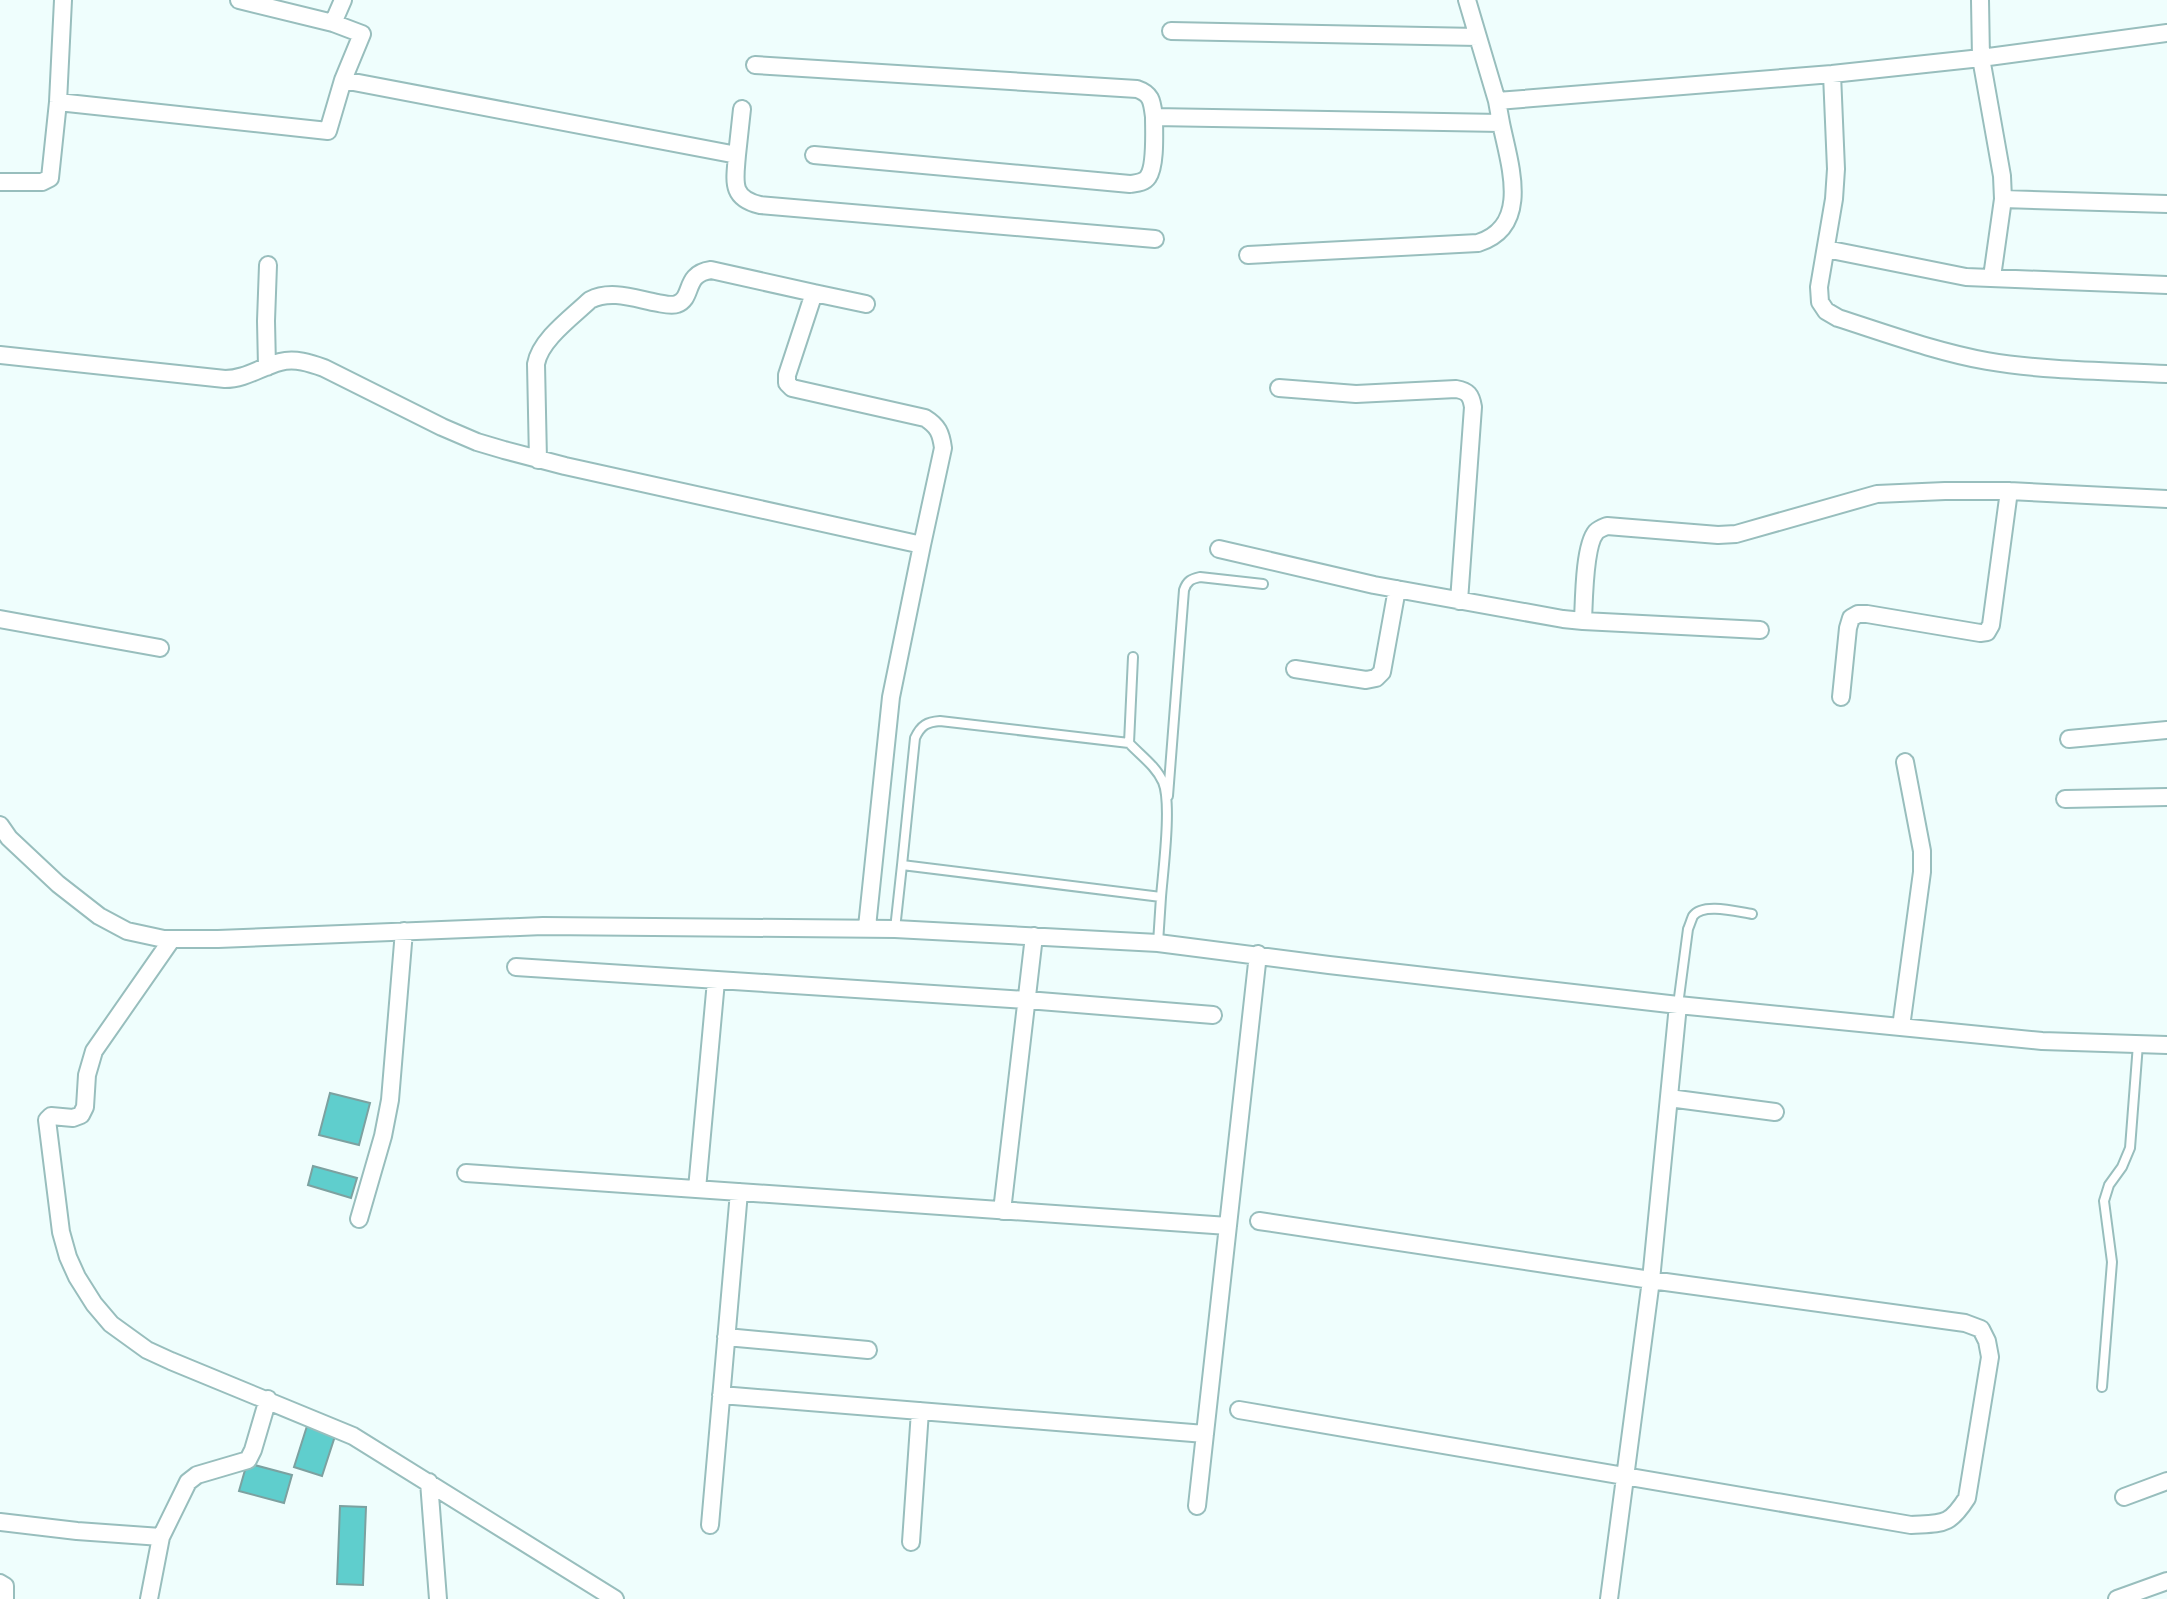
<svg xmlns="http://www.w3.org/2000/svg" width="2167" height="1599" viewBox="0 0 2167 1599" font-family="Rubik,sans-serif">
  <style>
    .building { fill: #5fcecd; stroke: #7ca1a0; stroke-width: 2 }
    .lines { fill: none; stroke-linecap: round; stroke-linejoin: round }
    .lane-casing { stroke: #98bebd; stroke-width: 12 }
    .street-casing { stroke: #98bebd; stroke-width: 20 }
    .lane { stroke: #fff; stroke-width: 8 }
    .street { stroke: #fff; stroke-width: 16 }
  </style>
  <rect width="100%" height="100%" fill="#effefd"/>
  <!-- building -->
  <path class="building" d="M330,1093L370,1103L359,1145L319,1135Z
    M313,1166L357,1178L351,1198L308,1185Z
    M307,1426L335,1436L322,1476L294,1467Z
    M247,1463L292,1475L284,1503L239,1491Z
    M340,1506L366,1507L363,1585L337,1584Z"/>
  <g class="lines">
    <defs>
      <path id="lane" d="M1133,657L1129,743C1140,755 1156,766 1163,782C1172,803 1163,871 1161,897
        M1168,796L1184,590C1187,581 1191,579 1200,577L1263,584
        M902,865L915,738C921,725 927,722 940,721L1129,743
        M895,929L902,865L1161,897L1158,943
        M1678,1005L1688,929C1689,927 1692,918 1693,916C1703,902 1738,912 1752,914
        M2102,1387L2112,1262L2104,1201L2109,1185L2122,1167L2130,1148L2138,1044"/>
      <path id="street" d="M1980,0L1981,58L2002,176L2003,199L1992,277
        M333,23L343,0
        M1171,31L1478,37
        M755,65L1137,89C1152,94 1152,102 1154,117
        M1832,74L1836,169L1834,199L1819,287L1820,302L1826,311L1838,318C1888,334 1937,352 1987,361C2046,371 2108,371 2167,374
        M343,80L737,155C735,181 730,198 760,205L1155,239
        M1497,101L1832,74L1981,58L2167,33
        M58,102L328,131L343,80L362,34L333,23L239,0
        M737,155L742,109
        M814,155L1130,184C1136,183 1144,183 1148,177C1156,166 1154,131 1154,117L1501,123L1497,101L1467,0
        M0,182H42L50,178L58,102L63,0
        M2003,199L2167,204
        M1826,249L1966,277L2167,285
        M1248,255L1478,243C1532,226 1509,163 1501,123
        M814,293L866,304
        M0,355L225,379C245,379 261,367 280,362C295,358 310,363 324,368L442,427L477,442L504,450L565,466L922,545L891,697L867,927
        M267,367L266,321L268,265
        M1279,388L1356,394L1456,389C1468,391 1471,395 1473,407L1459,601
        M538,460L536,364C540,340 572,317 590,300C611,289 636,299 658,303C664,304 672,306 677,304C694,298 683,274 711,270L814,293L787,375V383L792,388L925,418C938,426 941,433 943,448L922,545
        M1219,549L1374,585L1563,619L1583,621C1584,601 1584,546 1596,532C1599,529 1602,528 1607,526L1718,535L1736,534L1877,494L1945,491H2009L2167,499
        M0,619L160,648
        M1583,621L1760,630
        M1295,669L1366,680L1376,678L1382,672L1397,589
        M1841,697L1848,628L1851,618L1858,614H1867L1980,633L1987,632L1991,625L2009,491
        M2069,739L2167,730
        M2065,799L2167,797
        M0,825L9,838L58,884L99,916L127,931L164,939H218L543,926L895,929L1158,943L1329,965L1678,1005L2042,1041L2167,1045
        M172,939L94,1051L87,1075L85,1107L81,1115L73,1118L51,1116L47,1120L61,1232L68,1257L77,1277L94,1304L111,1324L147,1350L171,1361L353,1436L615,1599
        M516,967L1027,1000L1213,1015
        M1901,1027L1922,872V851L1905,762
        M1669,1098L1775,1112
        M466,1173L1228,1226
        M697,1189L716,981
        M1002,1211L1034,936
        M359,1219L383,1136L390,1100L404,931
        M726,1337L868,1350
        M721,1395L1205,1434
        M1239,1410L1911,1525C1944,1523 1949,1526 1967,1498L1990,1357L1987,1341L1981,1329L1965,1323L1651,1280L1259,1221
        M429,1482L438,1599
        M2124,1497L2167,1481
        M1197,1506L1258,954
        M0,1522L77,1531L161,1537
        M710,1525L739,1192
        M911,1542L920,1411
        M0,1583L5,1586V1599
        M149,1599L161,1537L188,1482L197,1475L248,1460L253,1450L268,1399
        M1609,1599L1651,1280L1678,1005
        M2117,1599L2167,1581"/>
    </defs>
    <!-- lane casing -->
    <use href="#lane" class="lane-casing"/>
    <!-- street casing -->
    <use href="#street" class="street-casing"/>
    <!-- lane -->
    <use href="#lane" class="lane"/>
    <!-- street -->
    <use href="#street" class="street"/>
  </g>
</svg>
